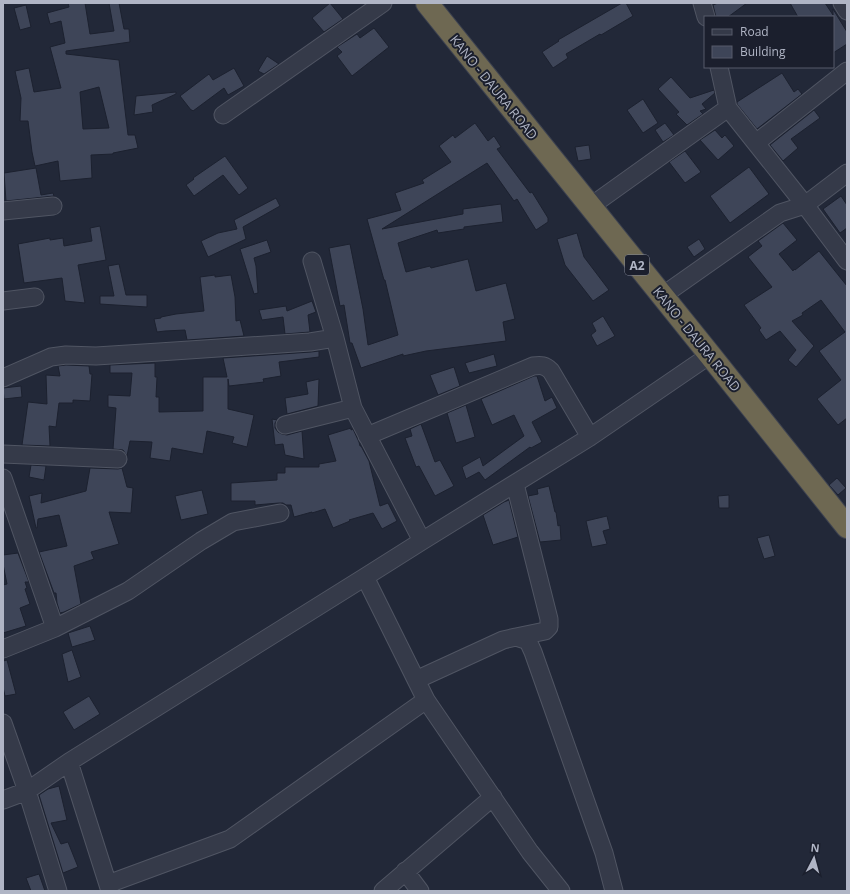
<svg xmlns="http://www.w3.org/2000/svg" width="850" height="894" viewBox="0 0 850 894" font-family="'Open Sans',sans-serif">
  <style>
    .building { fill: #3e4558; stroke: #1c212f; fill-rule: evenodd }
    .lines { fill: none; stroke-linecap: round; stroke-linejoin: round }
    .street-casing { stroke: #505563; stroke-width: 19 }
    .highway-casing { stroke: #3d4250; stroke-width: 24 }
    .street { stroke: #353a49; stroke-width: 17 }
    .highway { stroke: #6e6852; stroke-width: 22 }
    .labels { text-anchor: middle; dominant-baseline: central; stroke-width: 4; stroke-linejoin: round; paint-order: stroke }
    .shield { fill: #1b1f2d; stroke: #838897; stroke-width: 1 }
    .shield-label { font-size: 12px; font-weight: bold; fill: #b0b5c5 }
    .street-label { font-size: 13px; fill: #b0b5c5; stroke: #1b1f2d }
  </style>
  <rect width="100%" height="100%" fill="#222838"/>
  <!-- building -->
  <path class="building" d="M68,3H85L90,34L114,31L109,3H119L124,29H129L130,42L66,51V54L119,60L128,135H135L138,148L113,153V154L91,155L92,178L60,181L58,161L35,166L32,152L28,121H20L21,98L15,71L29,68L34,92L61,88L50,47L65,43L61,21L50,24L47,13L69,7ZM99,87L109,128L83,129L80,92Z
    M330,3L343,19L324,32L312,18Z
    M622,3H626L633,16L601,35L600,34L566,54L568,58L553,68L542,52L559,41L558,40Z
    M718,3H747L728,17H716L713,5Z
    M790,3H825L833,15V9L847,32V44L833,53V17H798Z
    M26,5L31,27L20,30L14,8Z
    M374,28L389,47L352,76L337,56L342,52L337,47L357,34L360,38Z
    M267,56L279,64L264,74L258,71Z
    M234,68L244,86L228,95L224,88L193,111L192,110H191L180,96L209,74L213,80Z
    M782,73L794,92L798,89L802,94L757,129L737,104V102Z
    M671,77L690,98L714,90L715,93L702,104L706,109L700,111L703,114L687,125L676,114L679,112L658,89Z
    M176,92V94L152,105L153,112L134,115L136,96Z
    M643,99L658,123L643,133L627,110Z
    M814,110L820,118L791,139L798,148L783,161L770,145Z
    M475,123L488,141L494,136L501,147L497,149L530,193L532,192L548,218V222L536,230L517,199L514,201L487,163L382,229L463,214V209L501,204L503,222L464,227V229L438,233L437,230L398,243L406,272L430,266L431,268L468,259L476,291L506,283L515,319L503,322L506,341L426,351L403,356V354L361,368L352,343H350L344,305L340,306L329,248L350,244L363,309L368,345L398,335L385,280H384L367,219L401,210L395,193L424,183L422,180L451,162L439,146L453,135L455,138Z
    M665,123L674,135L663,142L655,130Z
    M715,130L722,138L725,135L734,146L718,160L700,140Z
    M589,145L591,159L578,161L575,147Z
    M685,151L701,172L685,183L669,162Z
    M225,156L248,188L239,195L223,175L194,196L186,185L194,179L193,178Z
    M749,167L769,194L730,223L710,196Z
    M36,168L41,195L53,193L54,196L6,201L4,173Z
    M841,196L847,205V228L840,233L823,209Z
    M276,198L280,206L243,227L246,239L208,257L201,241L218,233L237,229L234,220Z
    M783,223L797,240L779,254L793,271L794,269L795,270L819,251L847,286V418L838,425L817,399L841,380L819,351L845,332L821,300L802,313L803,315L792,321L814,346L796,367L788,360L796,350L780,331L766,340L759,330L761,328L744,305L772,287L748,257L762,246L758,241Z
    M100,226L106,260L78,265L85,303L65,301L62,278L24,283L18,244L50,238V240L63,238L64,246L92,241L90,228Z
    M577,233L584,257L609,290L593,301L565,265L557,239Z
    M699,239L705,249L694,257L687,247Z
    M267,240L271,252L254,258L256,266L258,293L254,294L240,249Z
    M119,264L126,295H147V307L100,304V296H114L108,266Z
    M215,275V277L231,275L235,297L236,321L240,320L244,336L187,340L185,330L165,331L157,332L154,319L161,318V317L176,314L204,311L200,277Z
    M312,301L316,312L308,315L310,332L285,334L283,317L262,320L259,310L286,306L287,311Z
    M603,316L615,336L597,346L591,335L596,331L592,323Z
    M319,351V357L279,362L281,376L263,379L264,382L229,386L228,379V409L254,415L247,447L232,443L234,437L207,431L203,454L172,448L170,461L150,458L152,442L130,441L127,456L123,450L113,449L116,408L108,407V395L130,396L132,373H110V365L155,363V377H157L156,397H159V412L203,411V377H227L223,358L311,352Z
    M494,354L497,366L469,373L465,363Z
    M66,365L89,366L90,374H92L90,401L73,400V403H59L56,427L49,426L50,446L22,445L28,402L47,404L46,375L60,376L58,366Z
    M454,367L460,386L438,395L430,375Z
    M534,376H537L545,401L552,397L557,408L532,422L542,442L531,448L530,447L485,480L479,472L466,479L462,467L480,457L483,466L524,436L514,415L492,425L481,399Z
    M319,379L318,406L287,414L285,398L308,394L306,382Z
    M21,386L22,397L4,399L3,388Z
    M466,405L475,437L456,443L447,413Z
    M272,419L277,420L275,423V428L278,432L282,434L287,435L302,431L304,459L285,455L283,444L275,445Z
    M421,424L435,462L440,460L454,486L435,496L419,466L416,467L405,438L412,436L410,429Z
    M351,428V430L353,429L359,442L360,446H361L369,461L380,506L388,503L397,521L382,529L373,513L349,520L350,521L333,528L325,509L312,513V512L294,517L291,505H286L283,503H279L255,505V501H231V483L277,480V473H285V467H319V464L336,461L328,435Z
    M31,465L46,466L44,480L29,477Z
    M90,468L118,469L122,468L127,487L133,488L131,513L109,512L119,544L91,552L94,559L74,566L81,604L64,612L60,613L57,603L56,593H54L39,552L67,546L59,515L38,519L37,528H36L29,496L42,493L41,503L86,491Z
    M837,478L846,488L838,495L829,485Z
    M549,486L555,512H556L558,526L560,525L561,540L540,542L528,496L538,494L537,489Z
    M202,490L208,514L181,520L175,496Z
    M729,495V508H719L718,496Z
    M509,500L518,537L493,545L483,515L504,502Z
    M607,516L610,529L603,531L607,544L592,547L586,521Z
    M769,535L775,556L764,559L757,538Z
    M18,553L29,582H25L27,588L25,589L30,604L20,608L26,626L3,633V585L7,584L3,564V555Z
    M90,626L95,640L72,647L68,633Z
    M72,650L81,677L68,682L62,654Z
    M7,660L16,694L5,696L3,687V661Z
    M89,696L100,714L74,730L63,712Z
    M59,786L67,820L51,823L61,844L68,842L78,867L63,873L39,795L48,789Z
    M39,874L45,891H31L26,878Z"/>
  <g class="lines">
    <defs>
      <path id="street" d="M702,3L706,17
        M842,3L847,11
        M719,67L728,108L805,205L847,261
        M223,115L383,3
        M756,143L847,71
        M591,206L728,108
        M3,211L53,206
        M312,261L335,338L353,408L422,541
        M662,296L780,213L805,205L847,173
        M3,301L35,297
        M3,378L51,357L66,355L96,356L159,352L310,342L335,338
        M285,425L353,408
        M367,436L533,366C541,365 545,365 551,371L590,437
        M3,454L118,459
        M3,478L55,628
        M515,484L549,619V627L545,631L516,637
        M365,577L426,700L530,852L561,891
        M3,649L55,628L128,591L201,541L233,522L280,513
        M416,680L503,640L516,637L528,641L533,652L604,853L614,891
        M3,723L27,791L58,891
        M69,762L110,891
        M3,800L27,791L69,762L365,577L422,541L590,437L710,355
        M405,871L420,891
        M108,884L230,839L426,700
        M383,891L493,797"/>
      <path id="highway" d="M427,3L710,355L847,527"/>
    </defs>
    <!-- street casing -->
    <use href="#street" class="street-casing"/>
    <!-- highway casing -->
    <use href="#highway" class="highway-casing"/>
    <!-- street -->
    <use href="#street" class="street"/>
    <!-- highway -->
    <use href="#highway" class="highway"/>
  </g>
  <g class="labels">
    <!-- shield labels -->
    <rect class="shield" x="625" y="255" width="24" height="20" rx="3"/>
    <g class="shield-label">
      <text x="637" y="265">A2</text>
    </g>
    <!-- street labels -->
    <g class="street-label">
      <text transform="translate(494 87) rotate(51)">KANO - DAURA ROAD</text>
      <text transform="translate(697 339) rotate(51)">KANO - DAURA ROAD</text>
    </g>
  </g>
  <!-- border -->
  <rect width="850" height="894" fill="none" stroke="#b0b5c5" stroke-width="8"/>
  <!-- legend -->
  <rect x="704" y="16" width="130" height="52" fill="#1b1f2d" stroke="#575b6a"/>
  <rect x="712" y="29" width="20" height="6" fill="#353a49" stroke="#575b6a"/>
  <text x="740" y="36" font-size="12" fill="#b0b5c5">Road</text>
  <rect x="712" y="46" width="20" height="12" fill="#3e4558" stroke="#575b6a"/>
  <text x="740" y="56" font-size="12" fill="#b0b5c5">Building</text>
  <!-- north arrow -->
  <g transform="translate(814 858) rotate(6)" stroke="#1b1f2d" stroke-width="3" paint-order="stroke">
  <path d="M0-3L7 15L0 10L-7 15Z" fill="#b0b5c5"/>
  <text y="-6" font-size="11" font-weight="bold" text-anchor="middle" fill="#b0b5c5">N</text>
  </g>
</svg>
